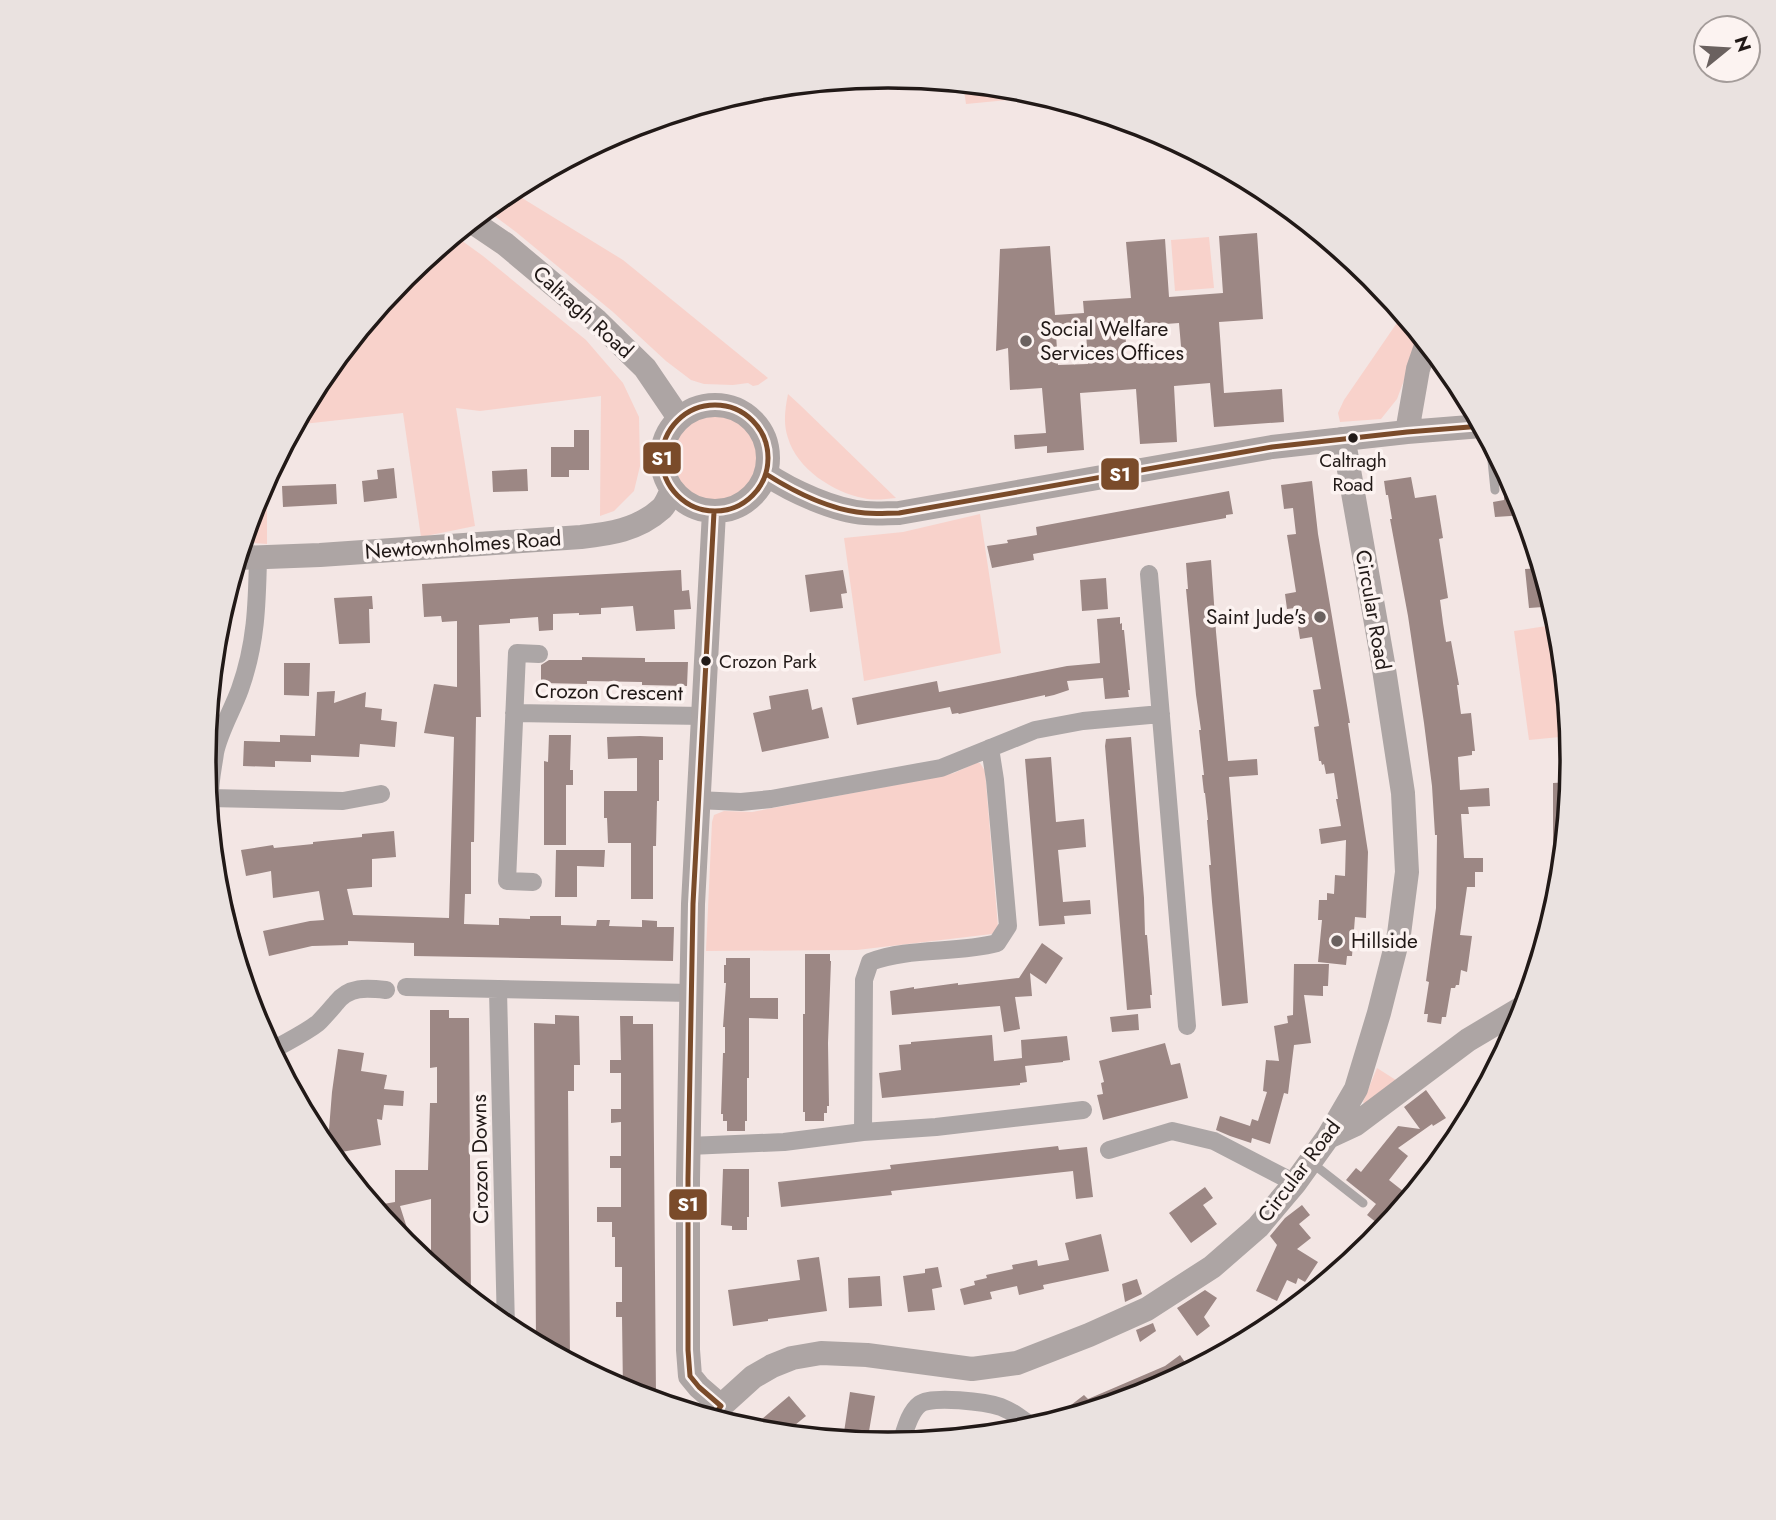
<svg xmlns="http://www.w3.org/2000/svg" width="1776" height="1520" viewBox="0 0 1776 1520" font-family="Jost,sans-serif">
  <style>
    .green { fill: #f8d2cb }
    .building { fill: #9c8784; fill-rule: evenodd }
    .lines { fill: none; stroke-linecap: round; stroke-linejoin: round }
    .lane { stroke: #aca6a6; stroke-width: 9 }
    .street { stroke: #aca6a6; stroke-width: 18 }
    .secondary { stroke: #ada5a4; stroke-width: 24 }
    .bus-1-casing { stroke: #fcf3f1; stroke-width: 10 }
    .bus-1 { stroke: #7a4b2a; stroke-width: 5 }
    .poi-dot { fill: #6a615f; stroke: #fcf3f1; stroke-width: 2.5 }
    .bus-dot { fill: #211917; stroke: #fcf3f1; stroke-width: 2.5 }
    .labels { text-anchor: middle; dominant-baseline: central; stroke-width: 7; stroke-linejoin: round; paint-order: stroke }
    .bus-label { font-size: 19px; fill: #211917; stroke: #fcf3f1 }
    .street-label { font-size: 21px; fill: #211917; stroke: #fcf3f1 }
    .poi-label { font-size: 21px; fill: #211917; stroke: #fcf3f1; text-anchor: start }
    .rim { fill: none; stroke: #211917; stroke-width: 3.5 }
    .line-badge { stroke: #fcf3f1; stroke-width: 2.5 }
    .badge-label { font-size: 19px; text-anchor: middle; font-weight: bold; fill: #fff }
  </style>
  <rect width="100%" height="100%" fill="#f3e6e4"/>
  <!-- green -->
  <path class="green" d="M963,83L1022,88L1048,96L966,104Z
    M509,190L623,260L768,378L758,385L753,386L748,383L733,385L704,384L691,380L666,361L613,312L516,232L485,209Z
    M454,235L483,256L586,340L623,383L639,417L640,466L634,491L614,511L600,516L601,396L480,411L456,408L475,526L421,537L403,413L294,425L319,379L404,276Z
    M1209,237L1214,288L1175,291L1171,240Z
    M1403,314L1421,335L1397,399L1381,419L1340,422L1338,413L1344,400Z
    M788,394L800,405L896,498C885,499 874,501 863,498C833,492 797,469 788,438C783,424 785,409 788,394Z
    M671 457a45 45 0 1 1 90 0a45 45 0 1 1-90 0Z
    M267,476V544L242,542L256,498Z
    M980,514L1001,653L864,681L844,538L903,532Z
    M1559,624L1570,736L1529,740L1514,631Z
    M976,763H980L985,771L998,927L992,934L857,950L706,951L712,822L714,815L724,811L752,812L927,779L954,773Z
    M1377,1068L1399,1082L1365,1106L1363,1102Z"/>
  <!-- building -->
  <path class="building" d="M1257,233L1263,319L1219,322L1224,393L1282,389L1284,422L1214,427L1210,383L1174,386L1177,442L1140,444L1136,389L1080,393L1084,450L1047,453V446L1015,449L1014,435L1046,433L1042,388L1010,390L1008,348L996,351L1000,249L1050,246L1055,315L1084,313L1083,301L1131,298L1126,242L1165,239L1169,297L1223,293L1219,236ZM1179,323L1182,358L1127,362L1125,327ZM1086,332L1088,364L1058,365L1056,334Z
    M574,430H589V470H569V477H551V447H574Z
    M394,468L397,498L364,502L362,481L378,479L377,470Z
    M527,469L528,491L493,492L492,471Z
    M1411,477L1415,498L1436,495L1443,538L1439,539L1448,598L1440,600L1443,623L1446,642L1451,641L1459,685H1457L1461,714L1471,713L1475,751H1472V755L1458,757L1460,790L1489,788L1490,806L1468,807L1469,814H1461L1464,858H1483V872H1475V887H1467L1460,935L1472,936L1467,972L1461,970L1459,985H1456L1455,988H1451L1446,1017H1442L1441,1024L1427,1022L1428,1014H1424L1429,982L1426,981L1436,908L1437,835H1435L1432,786L1424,723L1408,616L1390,519H1392L1388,495H1386L1384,481Z
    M1312,481L1318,534L1350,723H1348L1368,852L1366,918L1355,917L1352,956H1347L1346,965L1318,962L1322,920H1318L1319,900H1327V893L1334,894L1335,875L1345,876L1346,840L1321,844L1319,829L1341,826L1336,799H1338L1334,773L1326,774L1324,764L1322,765L1321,761H1319L1314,727L1319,726L1313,690L1321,689L1312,637L1300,639L1295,608L1287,609L1285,594L1296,592L1287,535L1296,534L1293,508L1284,509L1281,485Z
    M336,484L337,504L283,507L282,486Z
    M1229,491L1233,514L1226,515V518L1033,554L1034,560L992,568L987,546L1008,543L1007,540L1037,535L1036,527Z
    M1518,494L1526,515L1495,517L1493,502L1504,500V495Z
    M1211,560L1216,632L1228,761L1257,759L1258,775L1229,777L1248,1003L1222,1006L1212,902L1209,865H1211L1207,820H1208L1205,793H1204L1202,775H1204L1199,730H1201L1196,695L1186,589H1188L1186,563Z
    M1542,568L1547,585L1549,599H1542L1543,607L1529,608L1525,569Z
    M681,570L682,591L689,590L691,609L674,610L675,629L636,631L633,606L601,608V614L579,615V613L553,614V630L539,631L538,617L510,619V623L479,625L481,717H476L474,842H471V894H465L464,924L499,925V918L530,919V916H561V925L596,926L597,920H610L609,926L642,927V920L657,921V927H674L673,961L414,956V943L348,941V945L312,946L269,956L263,931L310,921L324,920L319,891L273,898L271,871L246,876L241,850L273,845L274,848L313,844V842L362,837V834L394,831L396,857L372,859V887L347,889L353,915L449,918L454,737L424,733L434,684L457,687V621L442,622L441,616L424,617L422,584Z
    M843,570L847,593L841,594L843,608L810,612L805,575Z
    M1106,578L1108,609L1082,611L1080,580Z
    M372,596L373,609H369L370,643L339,644L334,598Z
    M1120,617V624L1122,623V630H1124L1130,690H1128L1129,697L1105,699L1103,678L1067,681L1069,690L1054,695L1045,697V695L959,714L958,713L952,714L950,707L857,725L852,698L937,681L939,692L1067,666L1100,663L1097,619Z
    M582,657L645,658V662H688L687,686L642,685V682L587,681V684L541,683V665L549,660H582Z
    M284,663H310L309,696L284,695Z
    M808,689L812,710L822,707L829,738L762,752L753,713L771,709L769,696Z
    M335,691L334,703L366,692L365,707L382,709L381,720L397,722L395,747L360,744L359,757L311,755V762L275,761V767L243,766L244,741L280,742V735L315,736L317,692Z
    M549,735H571L570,770H573V785H566V845H544V761L548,762Z
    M640,736L663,737V760H659V801H657L656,846H653V899H631V843H608L607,818H604V791H637V758L608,759L607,737Z
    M1131,737L1144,898L1145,935H1147L1152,995H1150L1151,1008L1127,1010L1105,746L1106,739Z
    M1051,757L1056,822L1084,819L1086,847L1058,850L1063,902L1090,900L1091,914L1064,916L1065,924L1039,926L1025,759Z
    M1571,782L1563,854H1553V783Z
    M556,850H605L604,867L577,866V897H555Z
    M1042,943L1063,958L1046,984L1030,973L1032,996L1015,997L1020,1029L1004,1032L1000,1006L892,1015L890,991L914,987V989L958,983V985L1019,978Z
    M805,954H830V961H831L828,1043L829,1106H827V1113H824V1121H805V1112H803V1014H805Z
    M726,958H750V998H778V1019L749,1018V1078H747V1121H745V1131H727V1121H723V1114H721L723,1053H725V1027H723L726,983H724V965H726Z
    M1294,964H1329L1328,986H1323V996L1304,995L1311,1043L1294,1045L1288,1094L1284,1093L1270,1144L1252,1138L1251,1143L1230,1136L1216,1130L1220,1116L1250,1126L1252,1119L1258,1121L1267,1092L1263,1091L1266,1060L1279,1061L1274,1026L1288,1023L1287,1016L1293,1015Z
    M430,1010H449V1018H469L471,1299L431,1267V1199L400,1206L407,1228L393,1231L372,1206L395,1202V1170H428L430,1103H437V1067L430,1068Z
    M1138,1014L1139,1030L1112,1032L1110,1017Z
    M555,1015L579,1016L580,1065H574V1091H568L570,1362L536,1345L534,1023L555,1024Z
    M620,1016H633V1024H653L656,1397H641L623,1391L622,1317H616V1302H622V1267H615V1237H612V1222H597V1207H621V1168H610V1156H621V1122L611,1123V1109H621V1073H610V1060H621Z
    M992,1035L994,1061L1022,1058L1021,1040L1067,1036L1070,1060L1063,1061V1062L1025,1066L1027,1082L1020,1083V1085L882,1098L879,1073L901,1070L899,1045L911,1044V1042Z
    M1165,1043L1171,1065L1180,1063L1188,1098L1103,1120L1097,1095L1103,1094L1101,1083L1104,1082L1099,1061Z
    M338,1049L364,1053L361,1071L387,1075L384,1089L404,1091L403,1106L384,1105L382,1120L377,1119L381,1145L330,1154L328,1142L332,1092Z
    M1426,1090L1446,1118L1433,1126L1432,1124L1398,1148L1408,1156L1389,1180L1403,1191L1377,1223L1367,1215L1376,1204L1346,1180L1356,1168L1361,1172L1398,1126L1420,1129L1404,1107Z
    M1058,1146L1059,1150L1087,1147L1093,1197L1076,1199L1073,1171L891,1191L892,1195L781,1207L778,1182L891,1169L890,1165Z
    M723,1169H749V1217H747V1230H732V1226L721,1225Z
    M1205,1187L1213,1198L1203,1205L1217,1224L1191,1243L1169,1213Z
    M1302,1205L1310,1215L1299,1224L1311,1238L1297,1249L1318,1262L1305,1282L1298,1278L1296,1284L1287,1280L1277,1301L1256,1291L1277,1245L1270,1236L1285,1218Z
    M1101,1234L1109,1271L1043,1285L1044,1289L1019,1295L1017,1286L990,1292L992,1299L964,1305L960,1289L975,1285L974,1281L987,1278L986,1275L1013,1269L1012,1265L1037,1260L1038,1266L1069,1260L1065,1243Z
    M819,1257L827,1311L768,1319V1321L733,1326L728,1290L800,1280L797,1260Z
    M938,1267L942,1287L932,1289L935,1310L908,1312L903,1276L925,1273V1269Z
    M880,1276L882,1306L849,1308L848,1278Z
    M1137,1279L1142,1294L1125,1302L1122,1284Z
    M1205,1290L1217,1298L1204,1317L1210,1326L1197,1336L1177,1308Z
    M1153,1323L1156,1331L1140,1342L1136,1330Z
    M1180,1355L1191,1371L1150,1393L1049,1423V1422L1084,1395L1088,1399L1165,1366Z
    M850,1392L875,1396L867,1443L843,1439Z
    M789,1396L806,1416L784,1434L749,1430Z"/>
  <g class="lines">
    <!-- lane -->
    <path class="lane" d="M1490,441L1495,490
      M1312,1163L1363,1203"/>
    <!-- street -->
    <path class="street" d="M1149,574L1187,1026
      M514,713L703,716
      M209,798L343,801L381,794
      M697,800L741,802L771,799L941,768L1035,730L1083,721L1161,714
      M533,882L507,881L517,653L539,654
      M406,987L691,993
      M498,990L506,1328
      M254,1019C235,947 211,876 210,801C209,785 213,768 215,753C219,732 233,709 240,689C256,644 257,605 258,558
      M271,1051C286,1042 304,1034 318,1023C325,1016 330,1010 336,1003C349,986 367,988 386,990
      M863,1132L864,980L870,962C910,947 955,954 997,943L1008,926L995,780L990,748
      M689,1146L784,1142L863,1132L936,1127L1083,1110
      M1109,1150L1172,1131L1214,1141L1295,1183
      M901,1443C905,1431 909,1412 920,1404C932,1395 986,1402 1001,1407C1011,1411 1025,1420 1033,1428"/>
    <!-- secondary -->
    <path class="secondary" d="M471,221L505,244L597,321L645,368L679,418
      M662 458a53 53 0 1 1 106 0a53 53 0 1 1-106 0Z
      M1407,432L1418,369L1427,343
      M766,474C791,491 835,511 865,513C876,514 888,513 899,513L1272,447L1407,432L1482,426
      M714,512L693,904L688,1179V1350L690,1376L699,1387L721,1406
      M237,558L320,555L581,537C609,534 638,530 661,509C666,505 669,496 672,490
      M1328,1137L1356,1124L1468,1040L1525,1006
      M711,1419L721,1406L753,1377L772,1366L792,1358L821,1353L867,1355L972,1369L1017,1363L1089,1335L1147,1309L1212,1267L1258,1227L1295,1183L1328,1137L1356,1089L1379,1013L1399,934L1407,872L1403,793L1383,663L1346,453L1341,439"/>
    <defs>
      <path id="bus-1" d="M662 458a53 53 0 1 1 106 0a53 53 0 1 1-106 0Z
        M766,474C796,493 830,510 865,513C876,514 888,513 899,513L1272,447L1407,432L1482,426
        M711,1419L721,1406L699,1387L690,1376L688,1350V1179L693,904L714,512"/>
    </defs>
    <!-- bus-1 casing -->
    <use href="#bus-1" class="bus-1-casing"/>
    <!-- bus-1 -->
    <use href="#bus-1" class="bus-1"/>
  </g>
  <!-- markers -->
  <g class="poi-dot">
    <circle cx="1026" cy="341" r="7"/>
    <circle cx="1320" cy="617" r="7"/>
    <circle cx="1337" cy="941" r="7"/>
  </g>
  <g class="bus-dot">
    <circle cx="1353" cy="438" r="6"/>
    <circle cx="706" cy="661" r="6"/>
  </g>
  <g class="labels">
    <!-- bus labels -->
    <g class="bus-label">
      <text x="1353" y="460">Caltragh<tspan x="1353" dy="24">Road</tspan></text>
      <text x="719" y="661" text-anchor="start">Crozon Park</text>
    </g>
    <!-- street labels -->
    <g class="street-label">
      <text transform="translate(583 312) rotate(42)">Caltragh Road</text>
      <text transform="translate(463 545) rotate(-4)">Newtownholmes Road</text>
      <text transform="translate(1373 610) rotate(80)">Circular Road</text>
      <text transform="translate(609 692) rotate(1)">Crozon Crescent</text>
      <text transform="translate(480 1159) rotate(-91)">Crozon Downs</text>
      <text transform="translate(1299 1171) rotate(-53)">Circular Road</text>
    </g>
    <!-- poi labels -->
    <g class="poi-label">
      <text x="1040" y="329">Social Welfare<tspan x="1040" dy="24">Services Offices</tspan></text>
      <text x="1306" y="617" text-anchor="end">Saint Jude's</text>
      <text x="1351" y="941">Hillside</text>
    </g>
  </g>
  <!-- crop -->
  <path d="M0 0H1776V1520H0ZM216 760a672 672 0 1 1 1344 0a672 672 0 1 1-1344 0Z" fill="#eae2e0" fill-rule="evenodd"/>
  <path class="rim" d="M216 760a672 672 0 1 1 1344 0a672 672 0 1 1-1344 0Z"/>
  <g class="line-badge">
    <rect x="642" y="441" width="40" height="34" rx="7" fill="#7a4b2a"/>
    <rect x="1100" y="457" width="40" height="34" rx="7" fill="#7a4b2a"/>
    <rect x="668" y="1188" width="40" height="33" rx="7" fill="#7a4b2a"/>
  </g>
  <g class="badge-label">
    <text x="662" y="465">S1</text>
    <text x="1120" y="481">S1</text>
    <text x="688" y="1211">S1</text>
  </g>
  <!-- north arrow -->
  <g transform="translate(1727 49) rotate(72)"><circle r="33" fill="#fcf3f1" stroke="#a49c9a" stroke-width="2"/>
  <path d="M0-5L12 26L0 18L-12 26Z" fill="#6a615f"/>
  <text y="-10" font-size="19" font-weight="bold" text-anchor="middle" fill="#211917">N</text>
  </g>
</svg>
